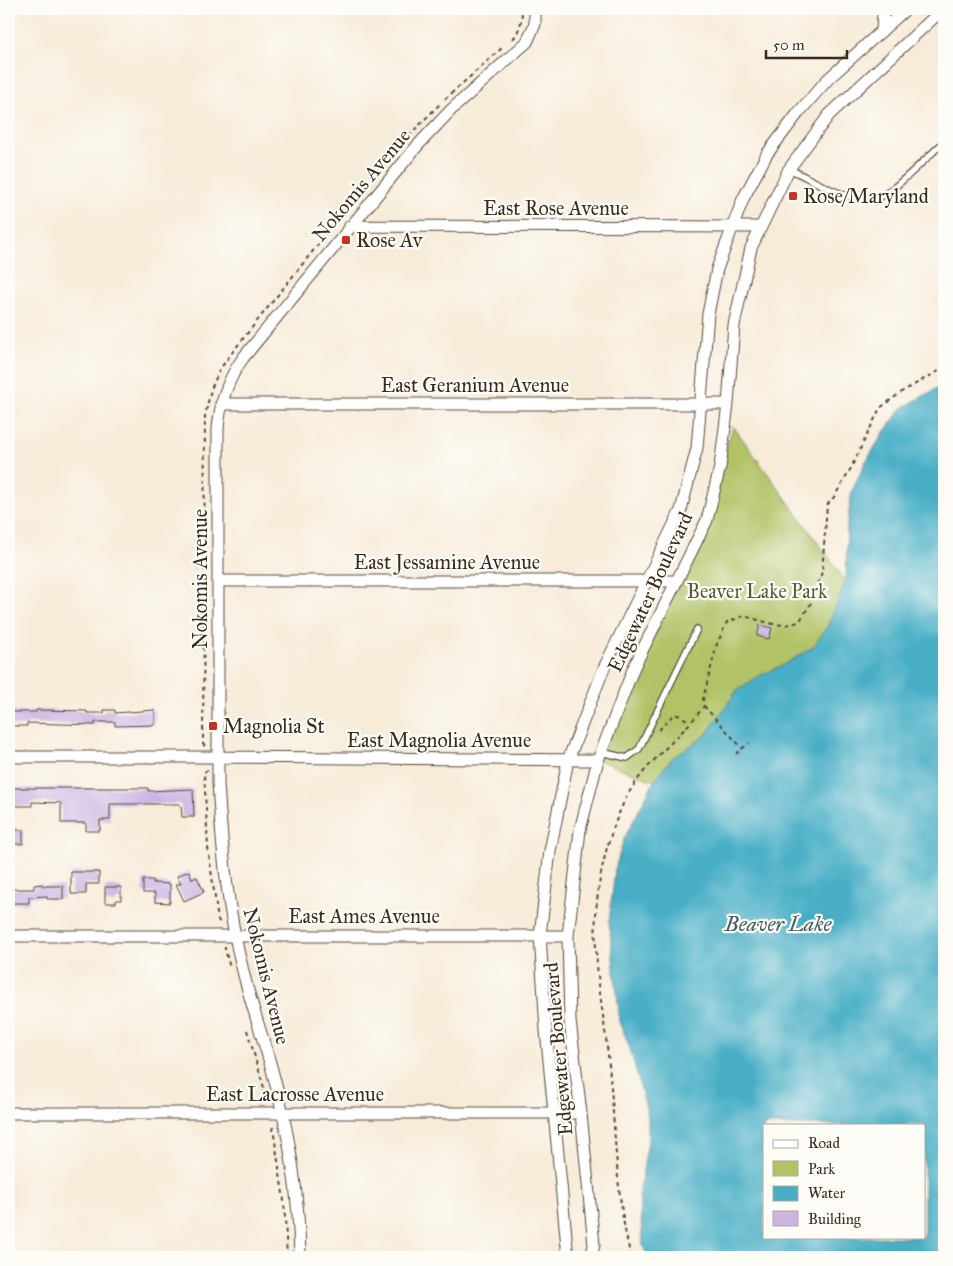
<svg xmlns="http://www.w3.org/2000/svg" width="953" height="1266" viewBox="0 0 953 1266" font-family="'IM FELL Great Primer',serif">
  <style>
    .park { fill: #b1c366; stroke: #767642 }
    .water { fill: #47aec6; stroke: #416c72; fill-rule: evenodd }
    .building { fill: #cbb5e3 }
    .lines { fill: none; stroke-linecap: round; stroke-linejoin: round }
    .lane-casing { stroke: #57473a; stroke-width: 8 }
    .street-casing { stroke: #57473a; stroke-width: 13 }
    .path { stroke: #57473a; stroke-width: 2; stroke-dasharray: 4 4; stroke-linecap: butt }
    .lane { stroke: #fff; stroke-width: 5.5 }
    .street { stroke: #fff; stroke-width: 11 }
    .poi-dot { fill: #c8321e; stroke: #fdfcf7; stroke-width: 2 }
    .labels { text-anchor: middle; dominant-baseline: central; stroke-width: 4.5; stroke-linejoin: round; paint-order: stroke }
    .street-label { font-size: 20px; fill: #3b2a1e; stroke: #fdfcf7 }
    .poi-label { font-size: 20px; fill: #3b2a1e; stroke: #fdfcf7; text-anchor: start }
    .park-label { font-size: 20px; fill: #5e5834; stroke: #fdfcf7 }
    .water-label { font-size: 21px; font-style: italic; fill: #405f61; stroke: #fdfcf7 }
  </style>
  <rect width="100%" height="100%" fill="#fdfcf7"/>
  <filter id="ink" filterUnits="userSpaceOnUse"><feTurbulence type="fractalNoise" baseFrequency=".02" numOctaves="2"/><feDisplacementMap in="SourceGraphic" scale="10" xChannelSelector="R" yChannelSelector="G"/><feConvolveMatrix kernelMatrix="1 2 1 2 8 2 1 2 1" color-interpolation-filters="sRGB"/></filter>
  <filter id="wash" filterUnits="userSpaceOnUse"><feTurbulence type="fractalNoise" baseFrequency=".0096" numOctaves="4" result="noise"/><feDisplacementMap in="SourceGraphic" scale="20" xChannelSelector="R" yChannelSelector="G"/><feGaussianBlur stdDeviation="1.12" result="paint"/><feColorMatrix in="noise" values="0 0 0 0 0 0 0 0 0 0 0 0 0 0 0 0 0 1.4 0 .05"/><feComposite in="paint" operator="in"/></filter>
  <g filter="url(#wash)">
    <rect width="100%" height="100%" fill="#f7ecd9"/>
    <!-- park -->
    <path class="park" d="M733,426L846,581L827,627L813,647L787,663L763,674L738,689L705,736L672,758L654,781L598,760L707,520Z"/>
    <!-- water -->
    <path class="water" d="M944,384V1257H648L643,1246L639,1193L648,1141V1116L631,1052L620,1022L609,922L615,869L624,839L654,781L672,758L705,736L738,689L763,674L787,663L813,647L827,627L846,581L847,524L852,491L865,463L884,432L902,408ZM764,1125H924V1237H764Z"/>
    <g id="blocks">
      <!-- building -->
      <path class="building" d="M760,625L772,628L769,639L757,636Z
        M36,710L87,711V713H104V710H115V713L155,710V725L115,726V722H95V725L27,723V726H9V712H36Z
        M9,788H148V791L193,789L194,817H182L181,806H180V804H110V820H100V831H86V823H61V803L32,802V806H9Z
        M9,830H23V844H9Z
        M189,871L192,879L197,877L204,892L184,901L176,884H181L177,876Z
        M71,872H99V884H86V894H71Z
        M143,880H153V883L170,884V903L155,902V893H143Z
        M42,884L43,886H63V899H47V896L29,897V903H11V898H9V889H34V885Z
        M105,887H121V900H116V903H105Z"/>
    </g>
  </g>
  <g filter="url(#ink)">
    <use href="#blocks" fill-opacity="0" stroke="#57473a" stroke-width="1"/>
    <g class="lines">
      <defs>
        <path id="lane" d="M789,169C810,178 854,206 876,199C892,194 930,154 944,142
          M601,752L627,758L639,749L697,629"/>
        <path id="street" d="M881,9L883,14L882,31
          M350,226L761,227
          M221,404H728
          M218,581H676
          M9,757H218L598,760
          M9,936H568
          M9,1113H581
          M300,1257C299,1194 289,1131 272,1070C263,1037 251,1005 243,971C227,910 222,847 218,783V429C220,402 227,380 243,358L418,145L451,110L527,42L535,24V9
          M568,1257L546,1030L540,935L550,851L568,760L604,668L681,510L697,448L708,314L717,269L743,199L767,154L799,112L828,79L906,9
          M591,1257L594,1245L581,1113L570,1021L568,936L580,830L598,760L634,667L707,520L720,467L728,404L734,325L751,248L789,169L829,115L943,9"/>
      </defs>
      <!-- lane casing -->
      <use href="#lane" class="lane-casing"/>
      <!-- street casing -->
      <use href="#street" class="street-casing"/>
      <!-- path -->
      <path class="path" d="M513,39C520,30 522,21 522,9
        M445,99L503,47
        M704,706L743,749
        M659,730L674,714L681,716L690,722
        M205,746L203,744L205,416L211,389L220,369L234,350L372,177L425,119L440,104
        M736,754L749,743
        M208,770L204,772L208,848L218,920L221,924
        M225,946V949L230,968
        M247,1030L264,1088L263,1097L267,1101
        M273,1127L272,1130L274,1135L284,1200L287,1257
        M631,1257C616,1199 616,1137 610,1077C607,1034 598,992 596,949C593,899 603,847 624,802C642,764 680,739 704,706L703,699L717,644L727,622L744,616L773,624L786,625L799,622L810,605L822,572L827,505L834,497L848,474L880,408L903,391L944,368"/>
      <!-- lane -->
      <use href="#lane" class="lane"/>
      <!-- street -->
      <use href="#street" class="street"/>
    </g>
  </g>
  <!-- markers -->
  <g class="poi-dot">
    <rect x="788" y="191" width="10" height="10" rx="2.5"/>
    <rect x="341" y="235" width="10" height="10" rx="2.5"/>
    <rect x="208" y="721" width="10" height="10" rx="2.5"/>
  </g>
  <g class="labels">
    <!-- street labels -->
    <g class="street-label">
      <text transform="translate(361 185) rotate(-50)">Nokomis Avenue</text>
      <text x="556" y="208">East Rose Avenue</text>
      <text x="475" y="385">East Geranium Avenue</text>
      <text x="447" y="562">East Jessamine Avenue</text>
      <text transform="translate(200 579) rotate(-90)">Nokomis Avenue</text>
      <text transform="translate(650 592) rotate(-65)">Edgewater Boulevard</text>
      <text x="439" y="740">East Magnolia Avenue</text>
      <text x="364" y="916">East Ames Avenue</text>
      <text transform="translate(267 976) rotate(76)">Nokomis Avenue</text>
      <text transform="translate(558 1049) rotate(-95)">Edgewater Boulevard</text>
      <text x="295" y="1094">East Lacrosse Avenue</text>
    </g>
    <!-- poi labels -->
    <g class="poi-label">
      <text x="803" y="196">Rose/Maryland</text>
      <text x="356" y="240">Rose Av</text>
      <text x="223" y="726">Magnolia St</text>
    </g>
    <!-- park labels -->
    <g class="park-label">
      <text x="757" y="591">Beaver Lake Park</text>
    </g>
    <!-- water labels -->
    <g class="water-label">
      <text x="778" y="924">Beaver Lake</text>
    </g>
  </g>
  <!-- margin -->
  <rect width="953" height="1266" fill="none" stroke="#fdfcf7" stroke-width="30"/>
  <!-- legend -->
  <rect x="763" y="1124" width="162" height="115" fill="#fdfcf7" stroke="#afa8a0"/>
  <rect x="773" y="1140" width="25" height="8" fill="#ffffff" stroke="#afa8a0"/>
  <text x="808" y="1148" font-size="15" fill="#3b2a1e">Road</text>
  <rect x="773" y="1161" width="25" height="15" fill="#b1c366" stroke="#afa8a0"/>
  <text x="808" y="1174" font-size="15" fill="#3b2a1e">Park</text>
  <rect x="773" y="1186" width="25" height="15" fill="#47aec6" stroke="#afa8a0"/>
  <text x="808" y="1198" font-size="15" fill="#3b2a1e">Water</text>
  <rect x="773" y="1211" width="25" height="15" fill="#cbb5e3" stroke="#afa8a0"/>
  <text x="808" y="1224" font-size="15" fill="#3b2a1e">Building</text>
  <!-- scale -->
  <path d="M766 50v8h81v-8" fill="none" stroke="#3b2a1e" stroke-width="2.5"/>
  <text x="773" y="50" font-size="15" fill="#3b2a1e" stroke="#fdfcf7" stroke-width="4" paint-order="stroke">50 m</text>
</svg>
